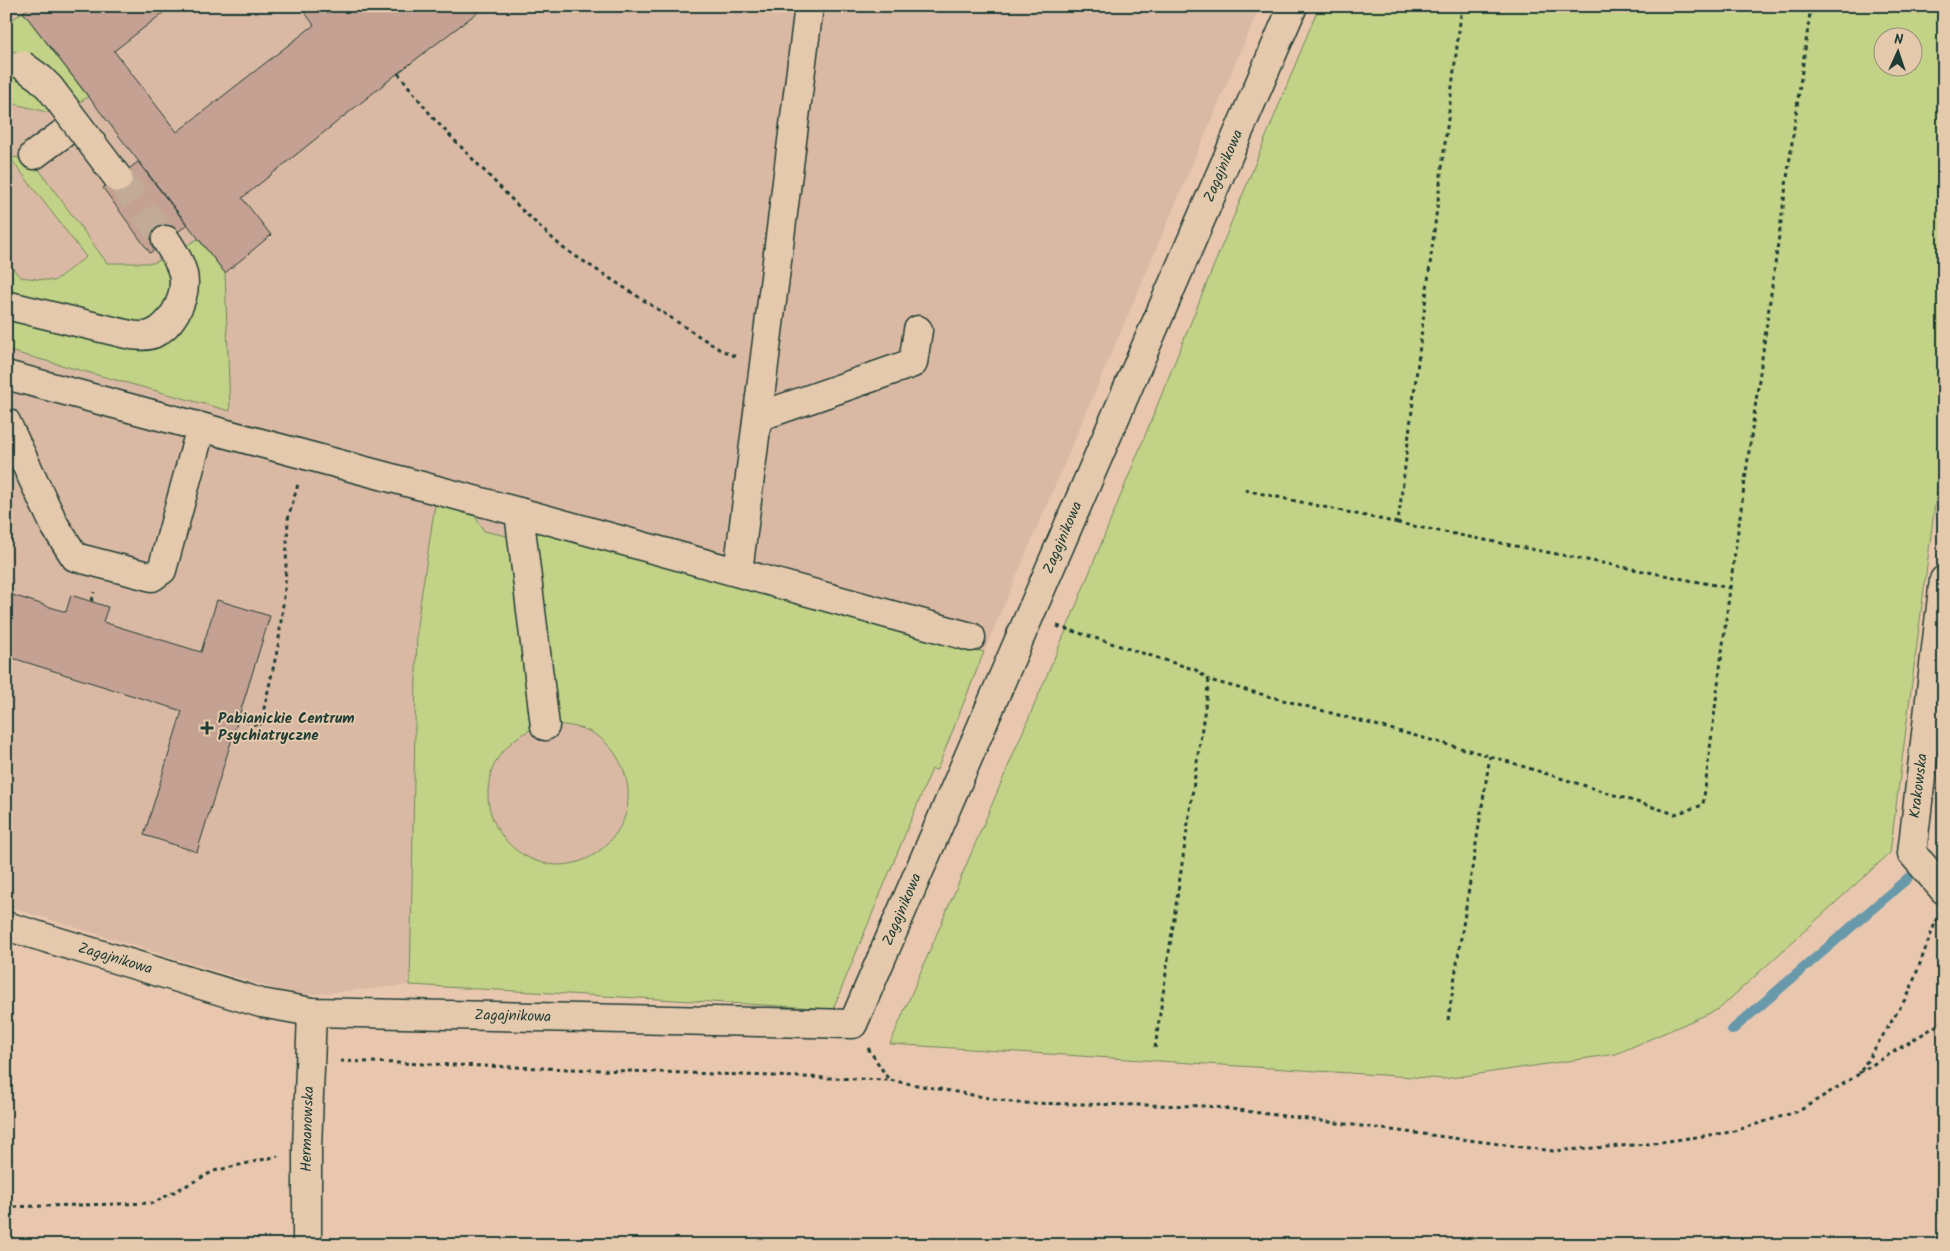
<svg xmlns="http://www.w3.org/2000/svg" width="1950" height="1251" viewBox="0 0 1950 1251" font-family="Kalam,sans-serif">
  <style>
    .built { fill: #dab9a4 }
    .green { fill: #c2d286; stroke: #70885d; fill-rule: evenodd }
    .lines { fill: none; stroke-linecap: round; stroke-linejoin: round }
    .stream { stroke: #6899ab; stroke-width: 10 }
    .building { fill: #c5a193; stroke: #1f3d34 }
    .minor-tunnel { stroke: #c1ab96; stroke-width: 28; stroke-dasharray: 28 14; stroke-linecap: butt }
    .minor-casing { stroke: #1f3d34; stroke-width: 31 }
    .path { stroke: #1f3d34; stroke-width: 3; stroke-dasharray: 4 4; stroke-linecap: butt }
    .minor { stroke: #e5c9ad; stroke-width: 28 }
    .minor-bridge-casing { stroke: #1f3d34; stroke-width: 31; stroke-linecap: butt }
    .minor-bridge { stroke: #e5c9ad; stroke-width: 28 }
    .poi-dot { fill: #1f3d34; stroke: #e5c9ad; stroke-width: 2 }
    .labels { text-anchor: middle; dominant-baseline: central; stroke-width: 4; stroke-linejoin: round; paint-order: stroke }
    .street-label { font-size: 15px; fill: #1f3d34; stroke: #e5c9ad }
    .poi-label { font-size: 15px; font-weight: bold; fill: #1f3d34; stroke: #e5c9ad; text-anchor: start }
  </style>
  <rect width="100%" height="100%" fill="#e9c7ae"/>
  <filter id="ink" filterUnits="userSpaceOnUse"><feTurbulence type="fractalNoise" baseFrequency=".02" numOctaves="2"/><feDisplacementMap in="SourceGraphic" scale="10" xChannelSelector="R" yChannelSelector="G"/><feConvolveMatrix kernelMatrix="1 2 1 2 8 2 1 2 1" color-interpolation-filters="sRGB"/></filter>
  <g filter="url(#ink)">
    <!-- built -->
    <path class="built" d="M6,6H1260L984,652L937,770L932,769L833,1009L410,985L297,996L6,906Z"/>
    <!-- green -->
    <path class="green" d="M1319,6H1944V434L1890,853L1719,1009L1616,1054L1444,1079L890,1044L1067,628ZM1882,38H1912V68H1882Z
      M23,12L88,97L59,115L15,104L11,92L6,90V69L19,74L25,56L6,48V24Z
      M12,157L26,159L35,164L107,263H154L198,239L225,273L230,411L6,350V260L20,277L54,281L86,257L11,159Z
      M435,504L473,513L484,531L516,538L540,727C523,731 511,741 500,755C492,766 488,780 488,794C488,844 543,882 590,857C601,851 610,842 617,832C638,802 628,758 599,737C585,727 569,725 552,724L530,528L698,576L984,652L937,770L932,769L833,1009L410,985L417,625Z"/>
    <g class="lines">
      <!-- stream -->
      <path class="stream" d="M1732,1030L1908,878"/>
    </g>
    <!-- building -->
    <path class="building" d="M30,6H172L114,51L177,132L314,25L300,6H486L398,73L242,198L271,235L225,273L23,12Z
      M138,162L187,225L150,253L103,188Z
      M6,593L66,612L71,595L108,607L103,622L201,652L217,600L270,616L197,852L144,835L182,711L6,656Z"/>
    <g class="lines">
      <!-- minor-tunnel -->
      <path class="minor-tunnel" d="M65,132L95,106
        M118,178L166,240"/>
      <defs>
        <g id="minor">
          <path d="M34,155L65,132"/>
          <path d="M6,305L126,334C135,336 145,337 153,334C171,326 184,302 184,283C184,267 174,253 166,240"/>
          <path d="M6,375L519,512L971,637"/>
          <path d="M758,417L913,363L918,330"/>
          <path d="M6,422L55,526L75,557L152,577L162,570L201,427"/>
          <path d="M519,512L545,726"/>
          <path d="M738,572L809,6"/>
          <path d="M1944,580L1912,853L1944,890"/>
          <path id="s1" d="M6,926L261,1003L312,1012L853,1024L1293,6"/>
          <path id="s2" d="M307,1245V1149L312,1012"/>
        </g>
      </defs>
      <!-- minor casing -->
      <use href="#minor" class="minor-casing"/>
      <!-- path -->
      <path class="path" d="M1462,6L1398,523L1730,588
        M398,73L434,119L523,211L563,248L719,349L735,356
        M1245,490L1398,523
        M92,601L94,592
        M1057,626L1196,670L1209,680
        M238,719L260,726L278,647L285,588L288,519L298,484
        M1448,1020L1490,756
        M868,1048L889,1080L1017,1103L1207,1106L1553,1151L1647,1144L1731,1132L1799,1111L1859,1074L1909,993L1937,918
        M1155,1048L1209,680L1490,756L1675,814L1703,805L1730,588L1811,6
        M340,1061L888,1080
        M1859,1073L1944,1021
        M6,1207L153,1203L214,1171L278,1156
        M1753,1245L1944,1244"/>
      <!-- minor -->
      <use href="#minor" class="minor"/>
      <defs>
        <path id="minor-bridge" d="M22,65L40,78L50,88L118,178"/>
      </defs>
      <!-- minor-bridge casing -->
      <use href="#minor-bridge" class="minor-bridge-casing"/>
      <!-- minor-bridge -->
      <use href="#minor-bridge" class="minor-bridge"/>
    </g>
  </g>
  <!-- markers -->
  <path class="poi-dot" d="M204.5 720.5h5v5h5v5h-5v5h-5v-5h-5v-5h5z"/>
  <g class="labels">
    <!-- street labels -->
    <g class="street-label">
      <text stroke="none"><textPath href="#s1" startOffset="1794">Zagajnikowa</textPath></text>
      <text stroke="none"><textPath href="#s1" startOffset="1389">Zagajnikowa</textPath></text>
      <text transform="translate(1919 786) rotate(-83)">Krakowska</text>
      <text stroke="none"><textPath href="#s1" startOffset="984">Zagajnikowa</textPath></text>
      <text stroke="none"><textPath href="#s1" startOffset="114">Zagajnikowa</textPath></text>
      <text stroke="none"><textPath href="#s1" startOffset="519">Zagajnikowa</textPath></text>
      <text stroke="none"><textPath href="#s2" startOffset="116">Hermanowska</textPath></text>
    </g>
    <!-- poi labels -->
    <g class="poi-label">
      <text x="218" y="719">Pabianickie Centrum<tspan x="218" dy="17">Psychiatryczne</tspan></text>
    </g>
  </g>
  <!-- margin -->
  <rect width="1950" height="1251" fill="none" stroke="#e5c9ad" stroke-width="25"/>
  <rect x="12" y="12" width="1925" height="1226" fill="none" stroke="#1f3d34" stroke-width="2" filter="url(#ink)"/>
  <!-- north arrow -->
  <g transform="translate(1898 52) rotate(3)"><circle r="24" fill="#e5c9ad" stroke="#96917d"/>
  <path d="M0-4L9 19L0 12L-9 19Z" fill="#1f3d34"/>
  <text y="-8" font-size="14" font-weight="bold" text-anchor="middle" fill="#1f3d34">N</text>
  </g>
</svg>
